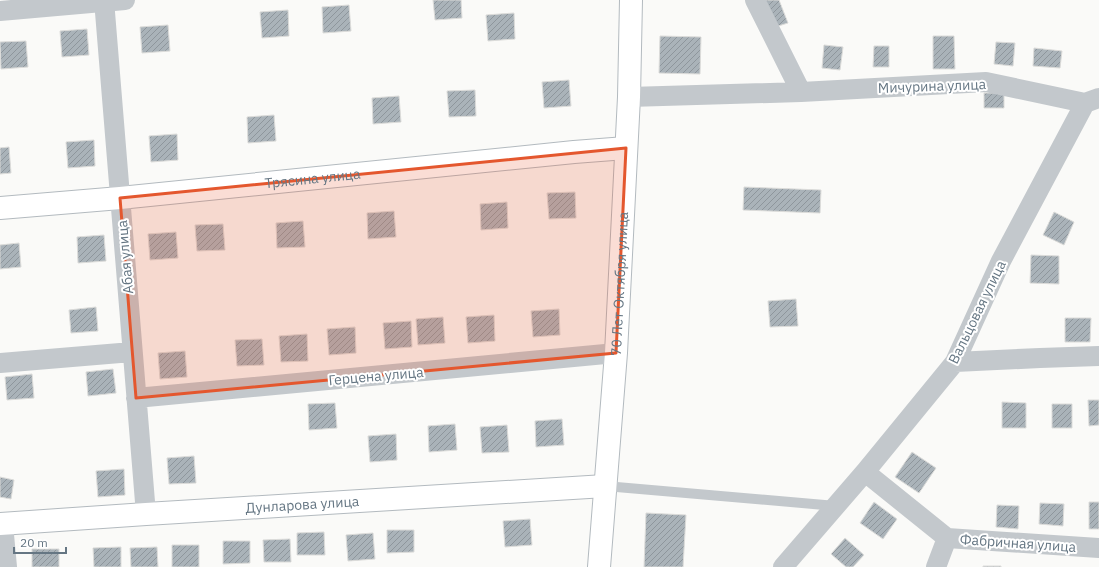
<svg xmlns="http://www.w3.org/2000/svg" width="1099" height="567" viewBox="0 0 1099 567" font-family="'IBM Plex Sans',sans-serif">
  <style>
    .building { fill: url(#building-hatch); stroke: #dcdcda }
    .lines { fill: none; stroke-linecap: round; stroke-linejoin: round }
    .secondary-casing { stroke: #b3babf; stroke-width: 24 }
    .lane { stroke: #c3c8cc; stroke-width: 10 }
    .street { stroke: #c3c8cc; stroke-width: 20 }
    .secondary { stroke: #fff; stroke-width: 22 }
    .marked { fill: #e4572e; fill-opacity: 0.2; stroke: #e4572e; stroke-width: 3; stroke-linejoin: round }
    .labels { text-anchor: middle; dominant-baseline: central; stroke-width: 4; stroke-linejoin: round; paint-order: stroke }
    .street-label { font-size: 14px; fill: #657683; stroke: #fff }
  </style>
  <defs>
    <pattern id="building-hatch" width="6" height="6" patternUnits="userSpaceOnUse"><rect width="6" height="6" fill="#aab3b9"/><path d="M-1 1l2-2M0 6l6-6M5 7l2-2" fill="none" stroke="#8e969c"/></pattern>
  </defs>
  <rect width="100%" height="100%" fill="#fafaf8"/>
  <!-- building -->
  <path class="building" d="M433,0H461L462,18L435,20Z
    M765,0H779L788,23L775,27Z
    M349,5L351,31L323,33L322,7Z
    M288,10L289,36L262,38L260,12Z
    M514,13L515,39L488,41L486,15Z
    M168,25L170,51L142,53L140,27Z
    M87,29L89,55L62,57L60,31Z
    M660,36L701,37L700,74L659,73Z
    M933,36H954L955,69H933Z
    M26,41L28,67L1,69L0,42Z
    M996,42L1015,43L1013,66L994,64Z
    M824,45L843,47L840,70L822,68Z
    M874,46H889V67H873Z
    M1034,48L1062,51L1060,68L1033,66Z
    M569,80L571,106L544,108L542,82Z
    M475,90L476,116L449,117L447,91Z
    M984,93H1004V108H984Z
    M399,96L401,122L373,124L372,98Z
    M274,115L276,141L248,143L247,117Z
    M177,134L178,160L151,162L149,136Z
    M94,140L95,166L68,168L66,142Z
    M9,147L11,173L0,174V148Z
    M744,187L821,190L820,213L743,210Z
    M575,192L576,218L549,219L547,193Z
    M507,202L508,228L481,230L480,204Z
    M394,211L396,237L368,239L367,213Z
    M1054,212L1074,222L1064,245L1043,235Z
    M303,221L305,247L277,248L276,223Z
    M223,224L225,250L197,251L195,225Z
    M176,232L178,258L150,260L148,234Z
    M104,235L106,261L78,263L77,237Z
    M19,243L21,267L0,269V245Z
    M1031,255L1059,256V284L1030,283Z
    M796,299L798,326L770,327L768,301Z
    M96,307L98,331L71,333L69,310Z
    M559,309L560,335L533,337L531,311Z
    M494,315L495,341L468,343L466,317Z
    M443,317L445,343L418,345L416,319Z
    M1065,318H1091L1090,342H1065Z
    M411,321L412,347L385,349L383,323Z
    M355,327L356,353L329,355L327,329Z
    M307,334L308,361L281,362L279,336Z
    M262,339L264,365L237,366L235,340Z
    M185,351L187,377L160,379L158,353Z
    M113,369L116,393L88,396L86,372Z
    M32,374L34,398L7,400L5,377Z
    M1088,400H1099V425L1089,426Z
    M1002,402L1026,403V428H1002Z
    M335,403L337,428L309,430L308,404Z
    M1052,404H1072V428H1052Z
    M562,419L564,445L536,447L535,421Z
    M455,424L457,450L429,452L428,426Z
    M507,425L509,452L482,453L480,427Z
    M396,434L397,460L370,462L368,436Z
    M912,452L936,468L919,493L895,477Z
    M194,456L196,483L169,484L167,458Z
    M124,469L125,495L98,497L96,471Z
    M0,477L14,480L11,499L0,497Z
    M874,502L897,519L883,539L860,523Z
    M1089,502H1099V529H1089Z
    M1040,503L1064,504L1063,526L1039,524Z
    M997,505L1019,506L1018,529L996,527Z
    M646,513L686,515L683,567H644Z
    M530,519L532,545L505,547L503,521Z
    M387,530H414V552L387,553Z
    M324,532L325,555H297V533Z
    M373,533L375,559L348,561L346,535Z
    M845,538L864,555L853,567H846L831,554Z
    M290,539L291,562H264L263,540Z
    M223,541H250V563L223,564Z
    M172,545H199V567H172Z
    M121,547V567H94L93,548Z
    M157,547L158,567H131L130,548Z
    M32,549H59V567H32Z
    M983,566H1001V567H983Z"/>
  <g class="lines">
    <defs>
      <g id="secondary">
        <path id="s1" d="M0,208L120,198L574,152L626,148"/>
        <path id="s2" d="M0,524L146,514L605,486"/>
        <path id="s3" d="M599,567L616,353L629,97L631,0"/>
      </g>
    </defs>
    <!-- secondary casing -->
    <use href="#secondary" class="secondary-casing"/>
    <!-- lane -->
    <path class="lane" d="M605,486L836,506"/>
    <!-- street -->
    <path class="street" d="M104,0L146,514
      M755,0L801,92
      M0,11L125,0
      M629,97L801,92L986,82L1085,103
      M955,362L1040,358L1099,356
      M0,363L132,352
      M136,398L616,353
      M865,472L947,538L1099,548
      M3,524L7,567
      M783,567L865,472L955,362L1001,261L1085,103L1099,98
      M936,567L947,538"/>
    <!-- secondary -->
    <use href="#secondary" class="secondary"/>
  </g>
  <!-- marked area -->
  <path class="marked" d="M626,148L616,353L136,398L120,198Z"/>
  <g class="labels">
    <!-- street labels -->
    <g class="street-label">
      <text transform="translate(932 86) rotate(-2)">Мичурина улица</text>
      <text stroke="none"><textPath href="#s1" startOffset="314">Трясина улица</textPath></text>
      <text transform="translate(125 257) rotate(-95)">Абая улица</text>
      <text stroke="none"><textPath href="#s3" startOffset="284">70 Лет Октября улица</textPath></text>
      <text transform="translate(977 312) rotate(-64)">Вальцовая улица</text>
      <text transform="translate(376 376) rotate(-5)">Герцена улица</text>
      <text stroke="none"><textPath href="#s2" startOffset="303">Дунларова улица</textPath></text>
      <text transform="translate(1018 543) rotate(4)">Фабричная улица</text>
    </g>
  </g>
  <!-- scale -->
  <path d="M14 547v6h52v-6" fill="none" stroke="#657683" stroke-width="2"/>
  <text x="20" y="547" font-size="12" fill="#657683" stroke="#ffffff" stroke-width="3" paint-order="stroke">20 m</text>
</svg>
